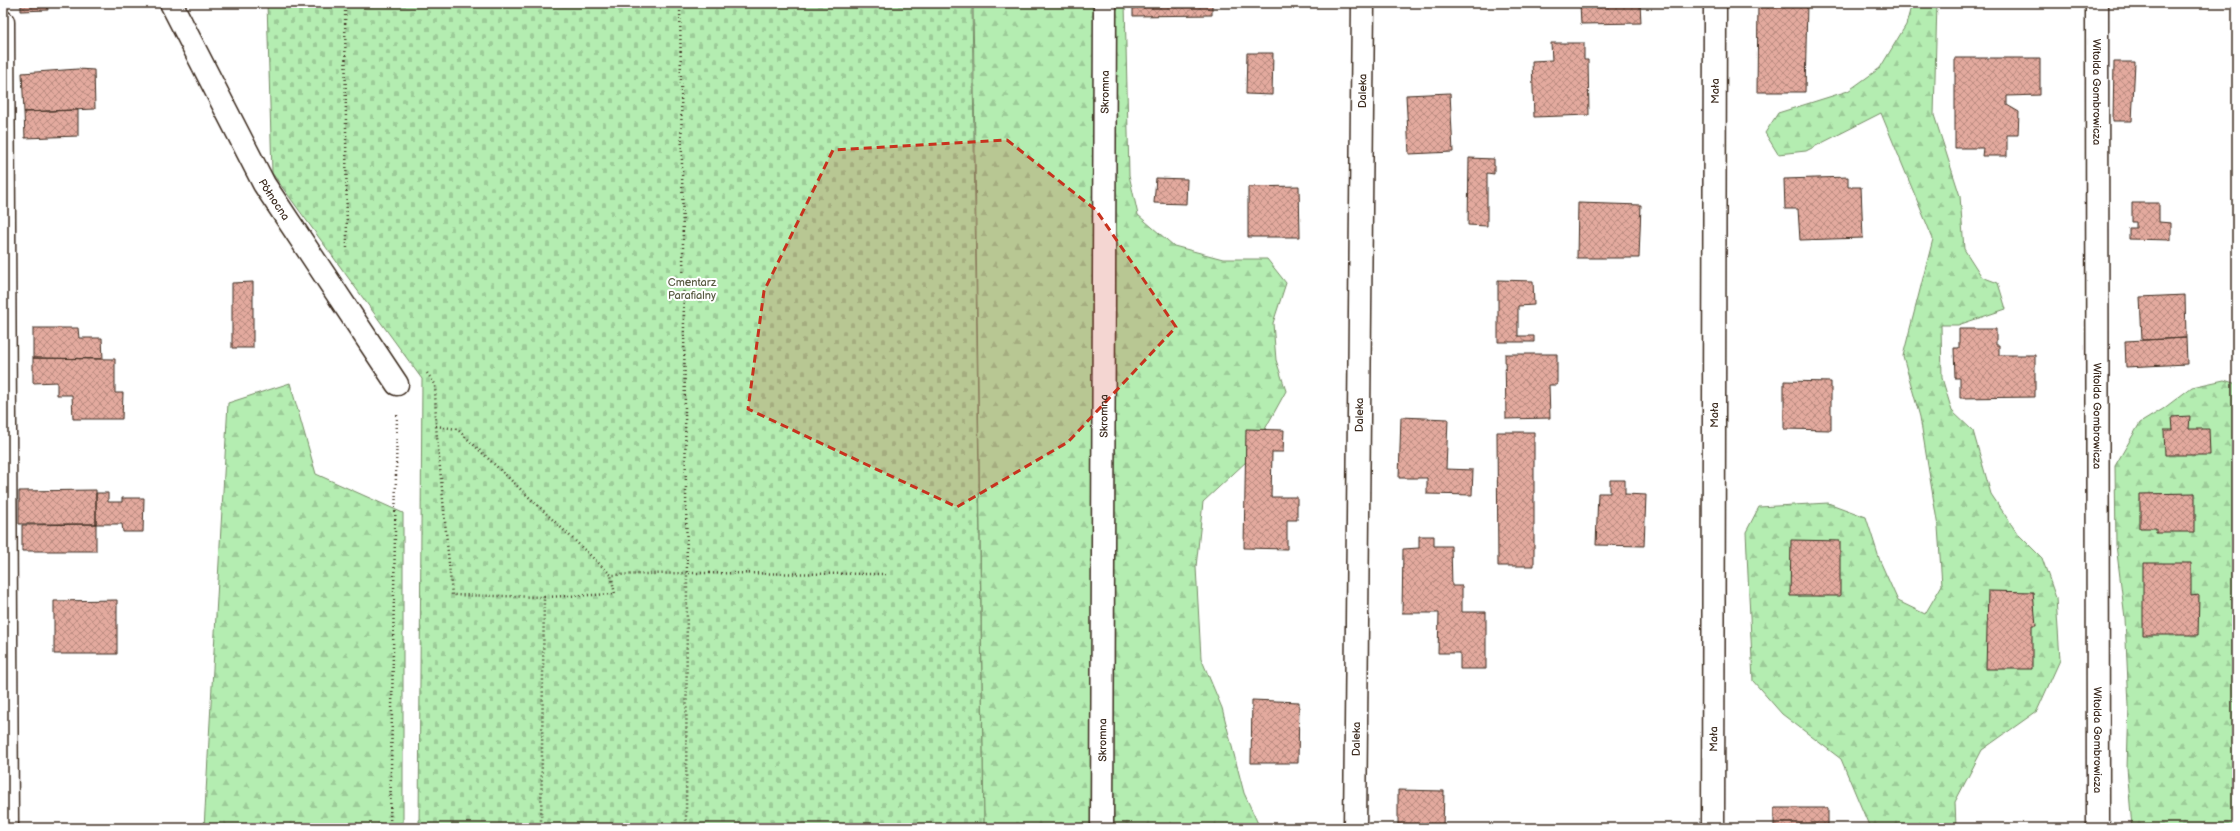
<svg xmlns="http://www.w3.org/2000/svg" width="2240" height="831" viewBox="0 0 2240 831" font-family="'Balsamiq Sans',sans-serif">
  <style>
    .forest { fill: url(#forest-firs); stroke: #788c68 }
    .cemetery { fill: url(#cemetery-stones); stroke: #788c68 }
    .building { fill: url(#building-cross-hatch); stroke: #3b2a1e }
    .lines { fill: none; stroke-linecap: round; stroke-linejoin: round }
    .minor-casing { stroke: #3b2a1e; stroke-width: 25 }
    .path { stroke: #3b2a1e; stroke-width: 2.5; stroke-dasharray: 1 3; stroke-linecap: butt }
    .minor { stroke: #fff; stroke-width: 22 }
    .marked { fill: #c8321e; fill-opacity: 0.2; stroke: #c8321e; stroke-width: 3; stroke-dasharray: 8 5; stroke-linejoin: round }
    .labels { text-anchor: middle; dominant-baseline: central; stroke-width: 4; stroke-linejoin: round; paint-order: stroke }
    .street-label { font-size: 11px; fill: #3b2a1e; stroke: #fff }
    .park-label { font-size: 11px; fill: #595b43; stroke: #fff }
  </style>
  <defs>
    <pattern id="forest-firs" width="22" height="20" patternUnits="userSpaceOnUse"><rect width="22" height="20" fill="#b4edb1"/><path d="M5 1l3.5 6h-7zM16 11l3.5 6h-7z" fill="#9ccb98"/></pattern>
    <pattern id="cemetery-stones" width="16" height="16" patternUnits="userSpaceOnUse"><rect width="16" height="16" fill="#b4edb1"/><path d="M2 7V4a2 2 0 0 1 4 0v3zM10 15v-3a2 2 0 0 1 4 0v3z" fill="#9ccb98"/></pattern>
    <pattern id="building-cross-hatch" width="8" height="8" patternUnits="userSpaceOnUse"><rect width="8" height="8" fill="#e3aa9e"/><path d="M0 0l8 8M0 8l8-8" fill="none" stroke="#b98b80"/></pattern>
  </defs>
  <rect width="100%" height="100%" fill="#fff"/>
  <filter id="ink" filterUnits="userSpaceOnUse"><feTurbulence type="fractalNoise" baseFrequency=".025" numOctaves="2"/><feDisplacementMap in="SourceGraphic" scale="8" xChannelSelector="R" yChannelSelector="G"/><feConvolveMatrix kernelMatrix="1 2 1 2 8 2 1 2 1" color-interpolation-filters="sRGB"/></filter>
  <g filter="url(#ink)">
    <!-- forest -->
    <path class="forest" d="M973,3H1125L1129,175L1138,215L1174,246L1223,259H1267L1286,283L1273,323L1276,360L1286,391L1248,460L1203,502L1196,567L1201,658L1222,708L1244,793L1260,828H984Z
      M1912,3H1937L1934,115L1960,196L1964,249L1982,277L1998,283L2006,309L1958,325H1941L1942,378L1952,411L1973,431L1991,494L2017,533L2042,558L2056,598L2060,660L2037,711L1982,750L1955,802L1956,828H1870L1841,759L1782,714L1753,681L1746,532L1759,507L1828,503L1866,517L1880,561L1898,601L1925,614L1942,585L1938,527L1920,417L1903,356L1933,239L1881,113L1806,151L1778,154L1765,133L1778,113L1848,91L1880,68L1906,25Z
      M2224,380L2237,384V828H2132L2127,767L2129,706L2125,618L2116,545L2115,466L2140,423L2163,409L2192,387Z
      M290,383L316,474L403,513V828H204L228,403Z"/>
    <!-- cemetery -->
    <path class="cemetery" d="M267,3H972L984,828H419L422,379L272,173Z"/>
    <!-- building -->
    <path class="building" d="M21,3H47L48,10L21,11Z
      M1133,3H1212V15L1133,16Z
      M1580,3H1640L1641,23L1581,24Z
      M1758,3H1807L1805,92H1757Z
      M1551,43H1584V60H1588L1589,115L1534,117L1532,61L1552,60Z
      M1247,53H1273L1272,95L1246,94Z
      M1955,58H2040V95L2007,96V105L2019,112L2018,135H2007V156H1982L1983,148H1955Z
      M2114,62H2135L2132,121H2113Z
      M78,69L94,70L95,109L24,112L22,73Z
      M1450,93L1453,152L1409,154L1406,95Z
      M78,110V136L25,138L24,112Z
      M1469,158L1494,159V174L1487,173V226L1468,225Z
      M1848,177V187H1861L1863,238L1800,240L1798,209H1785L1784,179Z
      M1156,178L1187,179L1186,204L1154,203Z
      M1299,186L1300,237H1248V187Z
      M1578,203L1641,205L1639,258H1577Z
      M2132,203H2159V222L2171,223V240L2129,239V228H2136V222H2132Z
      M1498,280L1533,281L1534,305L1518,306V336H1534V342H1498Z
      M253,282V348H232V283Z
      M2185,295L2186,338L2142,340L2140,297Z
      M33,328H78L79,338H102L103,359L33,358Z
      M1959,329H1996V345H1999V355H2035V397L1960,398V378H1955L1954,348H1959Z
      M2186,338L2187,364L2126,367L2125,341Z
      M1505,354H1557V385H1549L1550,418L1506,419Z
      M33,358L115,359V393H123L122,419H73L72,395H57V382L33,383Z
      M1784,381L1831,382V430L1784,429Z
      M2190,416L2189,429H2209L2210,455H2165L2164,430H2173L2172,417Z
      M1401,417L1448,419L1446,469L1473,470L1472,495L1427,494V478H1399Z
      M1246,429L1284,430L1283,452H1272L1271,497H1297V520H1287V549L1244,548Z
      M1497,432H1534V566H1498Z
      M1610,480H1625V494L1646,495L1644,546L1596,545L1598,493H1610Z
      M96,490V524H19V491Z
      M96,493H108V502H122V498H144L143,532H123L122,524H96Z
      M2195,493V532H2156V528H2140V494Z
      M96,524V551H22V525Z
      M1419,536H1434V546H1451L1452,586H1462V612H1486V669H1460V653H1438L1439,613H1402L1403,549L1419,548Z
      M1791,540L1840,541V596H1790Z
      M2143,563H2191V596L2199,595L2198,635H2143Z
      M1988,591L2033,592L2036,626H2032V669H1986Z
      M117,600V654H54V601Z
      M1252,700L1299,702L1298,763H1251Z
      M1398,790L1444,791L1443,828H1398Z
      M1774,808H1828V828H1774Z"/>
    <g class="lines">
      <defs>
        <g id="minor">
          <path id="s1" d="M171,3L264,184L397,384"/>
          <path id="s2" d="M2097,3L2098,828"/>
          <path d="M3,22L7,828"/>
          <path id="s3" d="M1102,828L1105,3"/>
          <path id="s4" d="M1355,828L1363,3"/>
          <path id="s5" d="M1713,828L1715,3"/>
        </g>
      </defs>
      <!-- minor casing -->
      <use href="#minor" class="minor-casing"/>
      <!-- path -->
      <path class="path" d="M345,3L347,251
        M680,3L687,573L886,574
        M345,6L405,3
        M427,373L435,384L436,426L452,595L544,597L541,828
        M436,426L457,429L611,575L687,573L686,828
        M544,597L615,594L611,575
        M390,828L397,415"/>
      <!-- minor -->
      <use href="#minor" class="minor"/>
    </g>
  </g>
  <!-- marked area -->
  <path class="marked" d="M1007,140L1096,210L1176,327L1068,442L957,507L748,409L764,291L833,150Z"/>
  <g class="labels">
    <!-- street labels -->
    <g class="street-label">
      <text stroke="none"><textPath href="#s3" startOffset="736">Skromna</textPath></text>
      <text stroke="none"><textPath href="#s4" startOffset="737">Daleka</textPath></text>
      <text stroke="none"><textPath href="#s5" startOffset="737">Mała</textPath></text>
      <text stroke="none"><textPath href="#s2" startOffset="89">Witolda Gombrowicza</textPath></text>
      <text stroke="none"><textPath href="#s1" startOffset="222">Północna</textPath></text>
      <text stroke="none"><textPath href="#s4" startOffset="413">Daleka</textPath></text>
      <text stroke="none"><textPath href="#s3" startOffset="412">Skromna</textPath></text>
      <text stroke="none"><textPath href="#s5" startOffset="413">Mała</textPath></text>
      <text stroke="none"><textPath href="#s2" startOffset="413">Witolda Gombrowicza</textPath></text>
      <text stroke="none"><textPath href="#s3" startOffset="88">Skromna</textPath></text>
      <text stroke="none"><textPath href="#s4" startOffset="89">Daleka</textPath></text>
      <text stroke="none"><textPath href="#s5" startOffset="89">Mała</textPath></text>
      <text stroke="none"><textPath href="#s2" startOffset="737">Witolda Gombrowicza</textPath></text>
    </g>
    <!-- park labels -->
    <g class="park-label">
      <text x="692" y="282">Cmentarz<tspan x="692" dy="13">Parafialny</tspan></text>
    </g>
  </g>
  <!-- margin -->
  <rect width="2240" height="831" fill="none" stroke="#fff" stroke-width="16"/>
  <rect x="8" y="8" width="2224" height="815" fill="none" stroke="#3b2a1e" stroke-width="1.5" filter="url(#ink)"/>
</svg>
